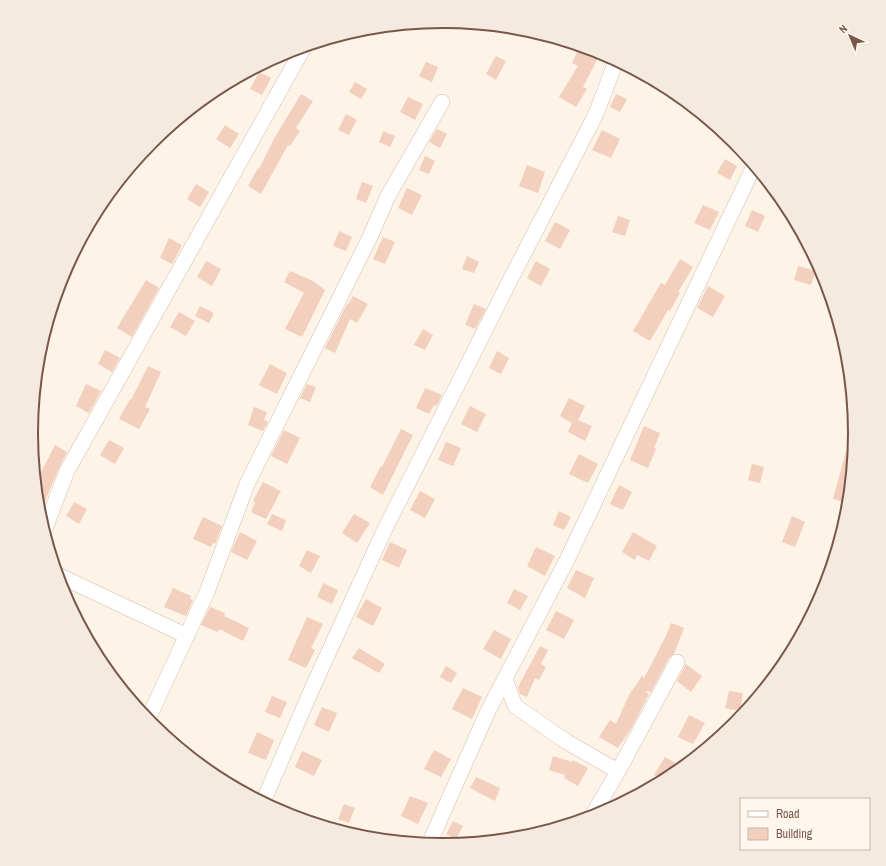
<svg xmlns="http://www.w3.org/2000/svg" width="886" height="866" viewBox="0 0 886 866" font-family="'Archivo Narrow',sans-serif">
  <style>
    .building { fill: #f3cfbd }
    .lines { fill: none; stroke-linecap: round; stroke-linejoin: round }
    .minor-casing { stroke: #d2bcae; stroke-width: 16 }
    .minor { stroke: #fff; stroke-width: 15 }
    .rim { fill: none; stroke: #78574a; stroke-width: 2 }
  </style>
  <rect width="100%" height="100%" fill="#fdf3e6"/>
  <!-- building -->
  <path class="building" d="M580,46L601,52L583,87L587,89L576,107L559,97L578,66L572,63Z
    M496,56L506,61L496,80L486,74Z
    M426,62L438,67L432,82L419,76Z
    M259,72L271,78L262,95L250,89Z
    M355,82L367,89L361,99L349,92Z
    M301,94L313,101L296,128L300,131L290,146L288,145L261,194L248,186L258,168L259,169L275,137Z
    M616,94L627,99L620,112L610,107Z
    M408,97L423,104L415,120L400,112Z
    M346,114L357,120L349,135L338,130Z
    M225,125L239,134L230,148L216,139Z
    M437,129L447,134L440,148L429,142Z
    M602,130L620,139L611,158L592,150Z
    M383,131L395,136L390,147L379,142Z
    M425,156L435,161L429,174L419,170Z
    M725,159L737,166L730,180L717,173Z
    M527,165L545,172L538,193L519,186Z
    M362,182L373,186L366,203L356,199Z
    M196,184L209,192L200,207L187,199Z
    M407,188L422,195L412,215L398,208Z
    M703,205L719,212L710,230L694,223Z
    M752,210L765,216L758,232L745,226Z
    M618,216L630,220L625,236L612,232Z
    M555,222L570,230L560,249L545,241Z
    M339,231L352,237L346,251L333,246Z
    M383,237L395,242L385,264L373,259Z
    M169,238L182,245L172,264L160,258Z
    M467,256L479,262L474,273L462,269Z
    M680,259L693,267L678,292L680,293L670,311L668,310L650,341L633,331L661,283L665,285Z
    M206,261L221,269L212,286L197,277Z
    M536,261L550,269L541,286L527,278Z
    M798,266L816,271L811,285L794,280Z
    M290,271L313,281L325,290L302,337L285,329L304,293L284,282Z
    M146,280L159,288L132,337L117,328Z
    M708,286L725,296L713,317L697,308Z
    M353,296L368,304L357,323L350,319L335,353L325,348L347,304H348Z
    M474,304L486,309L475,329L465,325Z
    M200,306L214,313L209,323L195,316Z
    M179,312L195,321L186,336L170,327Z
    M423,329L433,335L425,350L414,345Z
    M105,350L120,358L112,372L98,364Z
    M497,351L509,358L501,374L489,368Z
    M270,364L287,373L277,394L259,385Z
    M148,366L161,372L145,407L150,409L139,429L119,419L130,399L131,400Z
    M86,384L101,391L89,413L76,406Z
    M307,384L316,387L310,402L300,398Z
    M425,388L442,395L437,406L434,405L429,414L416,408Z
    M569,398L585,406L578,420L592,426L585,441L568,432L572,423L560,416Z
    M470,406L486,414L477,432L461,424Z
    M254,407L267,412L264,420L268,422L263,431L248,425Z
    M644,426L660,433L654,448L656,449L648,468L630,460Z
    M401,429L413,435L383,495L370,487L381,466L382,467Z
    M284,430L300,438L287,464L271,456Z
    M109,440L124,448L115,464L100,455Z
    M446,442L461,448L453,466L438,460Z
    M55,445L67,452L59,468L45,501L37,497L36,482Z
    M846,451L853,452L848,503L833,499Z
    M579,454L598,464L588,483L569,474Z
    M752,464L764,467L760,483L748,480Z
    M263,482L281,491L266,519L251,512L255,502L253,501Z
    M619,485L632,492L623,510L610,504Z
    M420,491L435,499L425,518L410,510Z
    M74,502L87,509L79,524L66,516Z
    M559,511L571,517L564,530L553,525Z
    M272,514L286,520L282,531L267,524Z
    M354,514L370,523L357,543L342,533Z
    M792,516L805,522L795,547L782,542Z
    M203,517L222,526L215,544L213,543L211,547L193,539Z
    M240,532L257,541L247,560L231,552Z
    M633,532L657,546L649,561L637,555L635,560L622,552Z
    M390,542L407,550L399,568L382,560Z
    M536,547L555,556L545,576L527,566Z
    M307,550L320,556L311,573L299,566Z
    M576,570L594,578L585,598L567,588Z
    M323,583L338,590L332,604L317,597Z
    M173,588L191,596L190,599L193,600L186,616L164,607Z
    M514,589L528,596L520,610L507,603Z
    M366,599L382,608L373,626L356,617Z
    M210,607L225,613L224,616L249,628L243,641L219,629L218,632L201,625Z
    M556,611L574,620L564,639L546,630Z
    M307,617L323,624L311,648L315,650L306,668L288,660Z
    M671,623L684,628L674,654L669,658L651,692L647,691L646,693L649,694L632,727L618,748L599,737L610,720L616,724L629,695L642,676L644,678L666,636Z
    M494,630L511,639L501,659L483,649Z
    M540,646L548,650L541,664L546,667L539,680L535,678L527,697L520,694L518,687Z
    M359,648L385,664L379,673L352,658Z
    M686,664L702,676L691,692L677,681Z
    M446,666L457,673L451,683L440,677Z
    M463,688L482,697L472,719L452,709Z
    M729,691L743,693L740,711L725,708Z
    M272,696L287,702L280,718L265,712Z
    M322,707L337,713L329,732L314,725Z
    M689,715L705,723L693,744L678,737Z
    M257,732L274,740L266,760L248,753Z
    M434,750L451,759L441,777L424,769Z
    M302,751L322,760L314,776L295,767Z
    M553,756L572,762L573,760L588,768L578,786L564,778L565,775L549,770Z
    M665,757L683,767L663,780L654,775Z
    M476,777L500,788L495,801L470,788Z
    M410,796L428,803L418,824L401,816Z
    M344,804L355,808L349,823L338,819Z
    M453,821L463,826L456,839L446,834Z"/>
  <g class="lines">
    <defs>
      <path id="minor" d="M44,531L67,471L304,47
        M58,575L187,636
        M505,679L515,706L567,742L614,769L616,775L592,816
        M148,719L207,592L247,484L370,237L388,196L442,102
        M616,775L677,662
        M263,802L311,691L383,533L505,290L596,114L616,61
        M429,844L488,711L567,560L754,166"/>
    </defs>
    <!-- minor casing -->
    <use href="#minor" class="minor-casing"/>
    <!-- minor -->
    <use href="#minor" class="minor"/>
  </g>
  <!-- crop -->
  <path d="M0 0H886V866H0ZM38 433a405 405 0 1 1 810 0a405 405 0 1 1-810 0Z" fill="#f4eae0" fill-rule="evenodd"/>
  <path class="rim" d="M38 433a405 405 0 1 1 810 0a405 405 0 1 1-810 0Z"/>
  <!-- legend -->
  <rect x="740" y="798" width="130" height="52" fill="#fff7ed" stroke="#c9b7ac"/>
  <rect x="748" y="811" width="20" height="6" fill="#ffffff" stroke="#c9b7ac"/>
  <text x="776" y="818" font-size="12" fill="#78574a">Road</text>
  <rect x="748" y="828" width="20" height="12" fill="#f3cfbd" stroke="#c9b7ac"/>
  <text x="776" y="838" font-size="12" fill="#78574a">Building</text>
  <!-- north arrow -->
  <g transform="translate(850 36) rotate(316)" stroke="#fff7ed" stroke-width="3" paint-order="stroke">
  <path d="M0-3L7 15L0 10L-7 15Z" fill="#78574a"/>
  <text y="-6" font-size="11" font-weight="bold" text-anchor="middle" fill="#78574a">N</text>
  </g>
</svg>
